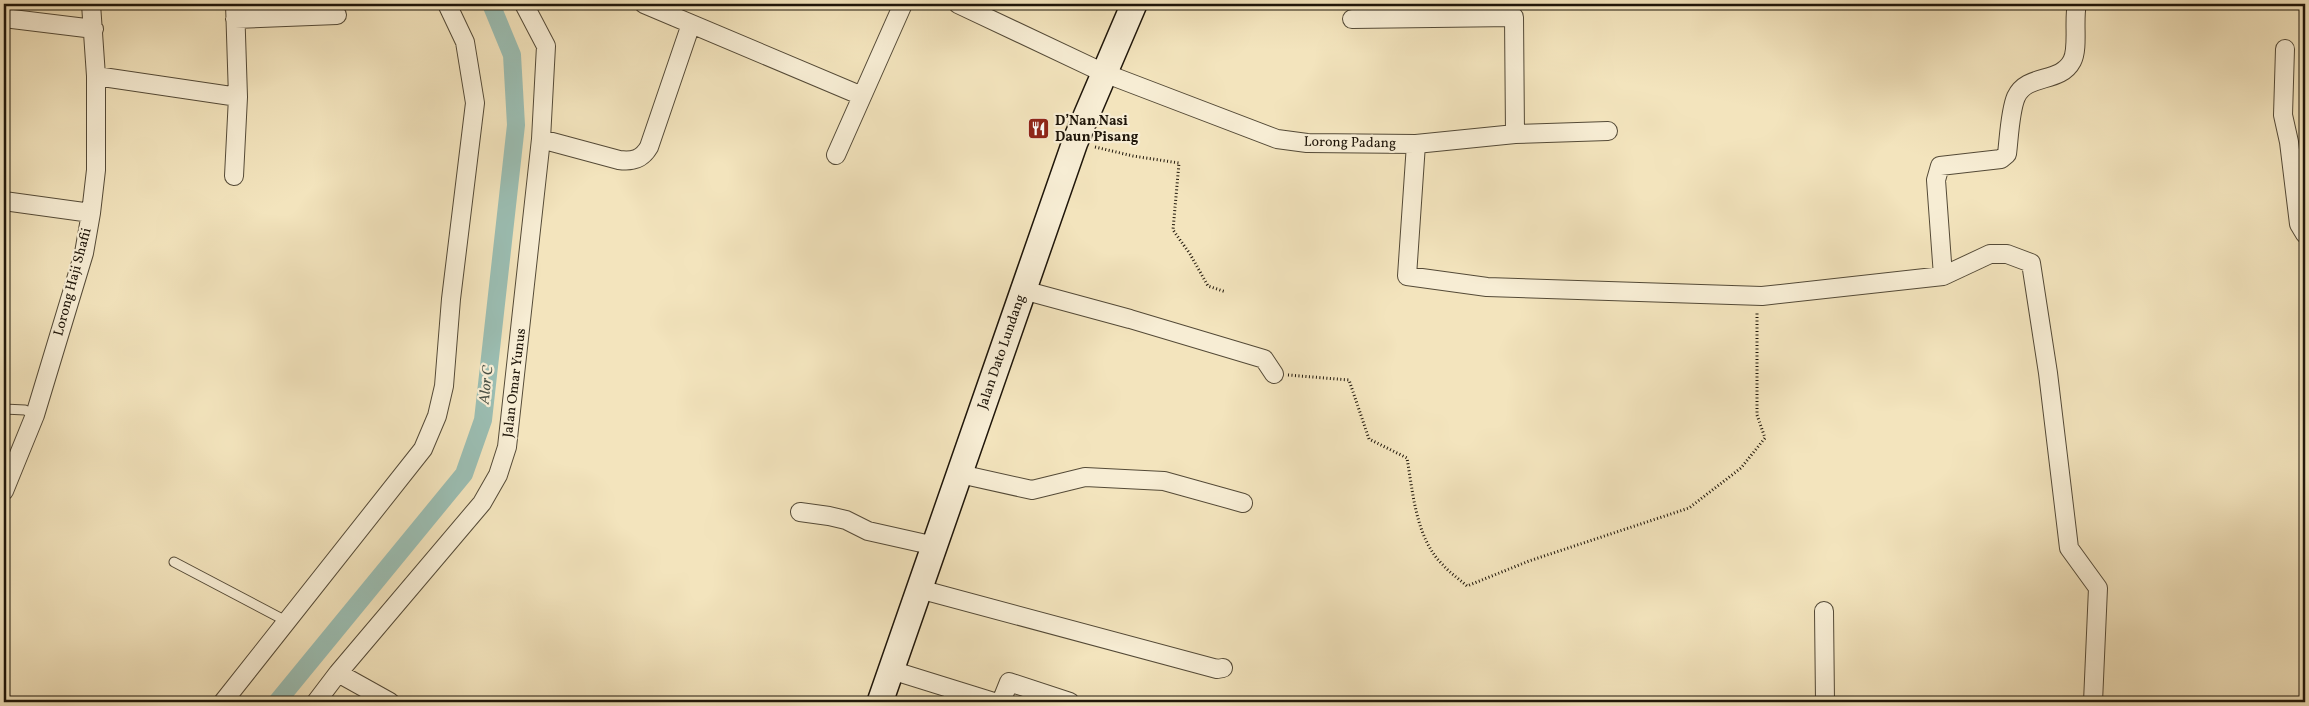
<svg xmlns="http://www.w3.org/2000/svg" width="2309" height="706" viewBox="0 0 2309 706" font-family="Vollkorn,serif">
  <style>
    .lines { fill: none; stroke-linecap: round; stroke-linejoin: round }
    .canal { stroke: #9bbeb3; stroke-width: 18 }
    .lane-casing { stroke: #544a37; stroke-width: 11 }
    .street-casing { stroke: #544a37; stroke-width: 20 }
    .secondary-casing { stroke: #1f160a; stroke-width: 28 }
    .path { stroke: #1f160a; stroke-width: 3; stroke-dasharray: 1 2.5; stroke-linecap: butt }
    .lane { stroke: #f7edd4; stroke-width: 9 }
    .street { stroke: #f7edd4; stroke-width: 18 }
    .secondary { stroke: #f7edd4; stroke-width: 25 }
    .labels { text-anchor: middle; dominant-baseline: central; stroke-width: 4.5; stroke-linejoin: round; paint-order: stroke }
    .poi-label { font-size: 14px; font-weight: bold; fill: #1f160a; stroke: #f7edd4; text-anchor: start }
    .street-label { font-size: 14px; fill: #1f160a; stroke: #f7edd4 }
    .water-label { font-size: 15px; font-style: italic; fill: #4a5145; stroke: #f7edd4 }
  </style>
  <rect width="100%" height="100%" fill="#f3e4bd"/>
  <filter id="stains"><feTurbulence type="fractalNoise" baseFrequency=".004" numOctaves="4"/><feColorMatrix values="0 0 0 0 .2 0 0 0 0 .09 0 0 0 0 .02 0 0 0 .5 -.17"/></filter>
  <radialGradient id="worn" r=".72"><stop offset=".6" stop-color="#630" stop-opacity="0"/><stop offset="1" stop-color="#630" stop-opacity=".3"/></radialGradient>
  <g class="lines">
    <!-- canal -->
    <path class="canal" d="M277,702L464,474L483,420L516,125L512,55L491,4"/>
    <defs>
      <path id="lane" d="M4,409L25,410L35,415
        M174,562L288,622"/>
      <path id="street" d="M644,4L862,96
        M958,4L1104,73L1277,139L1307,143L1416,144L1515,134L1608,131
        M4,18L94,29
        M235,19L337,15
        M1352,19L1514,17L1515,134
        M2285,49L2283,115L2289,142L2299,224L2305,234
        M96,76L238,97
        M541,139L619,160C633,162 642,159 649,147L691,24
        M1416,144L1407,276L1487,287L1762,296L1943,276L1990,254H2007L2031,263L2048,373L2069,548L2098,588L2093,702
        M836,155L903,4
        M234,176L238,97L235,4
        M4,201L91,213
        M1943,276L1936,180L1940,166L2001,159L2007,154C2009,138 2010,111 2016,97C2027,73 2060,84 2072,61C2079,48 2073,20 2077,4
        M1023,290L1130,319L1264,359L1274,374
        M960,474L1032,490L1085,477L1164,481L1243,503
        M4,491L35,415L84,253L91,213L96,170V76L91,4
        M800,512L829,516L846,520L868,531L935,546
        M919,589L1217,669L1223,668
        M1824,611L1825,702
        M891,670L994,702
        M338,673L390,702
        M223,702L423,449L437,416L444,386L451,299L475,103L465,42L447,4
        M316,702L338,673L482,503L498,475L507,447L541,139L546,46L524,4
        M1001,702L1009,682L1070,702"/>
      <path id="secondary" d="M880,702L1075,142L1134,4"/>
    </defs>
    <!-- lane casing -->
    <use href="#lane" class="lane-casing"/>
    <!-- street casing -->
    <use href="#street" class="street-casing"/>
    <!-- secondary casing -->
    <use href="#secondary" class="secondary-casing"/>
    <!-- path -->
    <path class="path" d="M1095,147L1133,156L1179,163L1173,230L1190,254L1208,286L1226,292
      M1288,375L1349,380L1369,439L1407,458C1413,493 1416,539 1443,565C1450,573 1459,579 1467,586L1529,561L1689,508L1741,468L1765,438L1757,415V312"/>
    <!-- lane -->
    <use href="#lane" class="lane"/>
    <!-- street -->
    <use href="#street" class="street"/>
    <!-- secondary -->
    <use href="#secondary" class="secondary"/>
  </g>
  <!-- icons -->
  <defs>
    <symbol id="restaurant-square" viewBox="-11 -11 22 22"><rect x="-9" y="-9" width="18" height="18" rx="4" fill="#8f2418" stroke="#f7edd4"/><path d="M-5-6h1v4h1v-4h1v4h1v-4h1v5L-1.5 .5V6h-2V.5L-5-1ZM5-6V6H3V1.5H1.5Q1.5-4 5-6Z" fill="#fff"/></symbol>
  </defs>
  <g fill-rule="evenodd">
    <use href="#restaurant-square" x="1026" y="116" width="25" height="25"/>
  </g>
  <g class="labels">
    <!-- poi labels -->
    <g class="poi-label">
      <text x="1055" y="121">D’Nan Nasi<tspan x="1055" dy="16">Daun Pisang</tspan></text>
    </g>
    <!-- street labels -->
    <g class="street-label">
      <text transform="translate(1350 143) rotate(1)">Lorong Padang</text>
      <text transform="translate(73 282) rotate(-75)">Lorong Haji Shafii</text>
      <text transform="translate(1002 352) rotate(-71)">Jalan Dato Lundang</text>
      <text transform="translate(515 383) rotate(-83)">Jalan Omar Yunus</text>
    </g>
    <!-- water labels -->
    <g class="water-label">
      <text transform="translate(487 385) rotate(-84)">Alor C</text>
    </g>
  </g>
  <!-- margin -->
  <rect width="2309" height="706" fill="none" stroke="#f3e4bd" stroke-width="20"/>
  <rect x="5" y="5" width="2299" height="696" fill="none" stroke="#1f160a" stroke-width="2.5"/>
  <rect x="10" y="10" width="2289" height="686" fill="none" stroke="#1f160a"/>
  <rect width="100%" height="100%" filter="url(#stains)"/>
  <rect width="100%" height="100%" fill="url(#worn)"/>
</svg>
